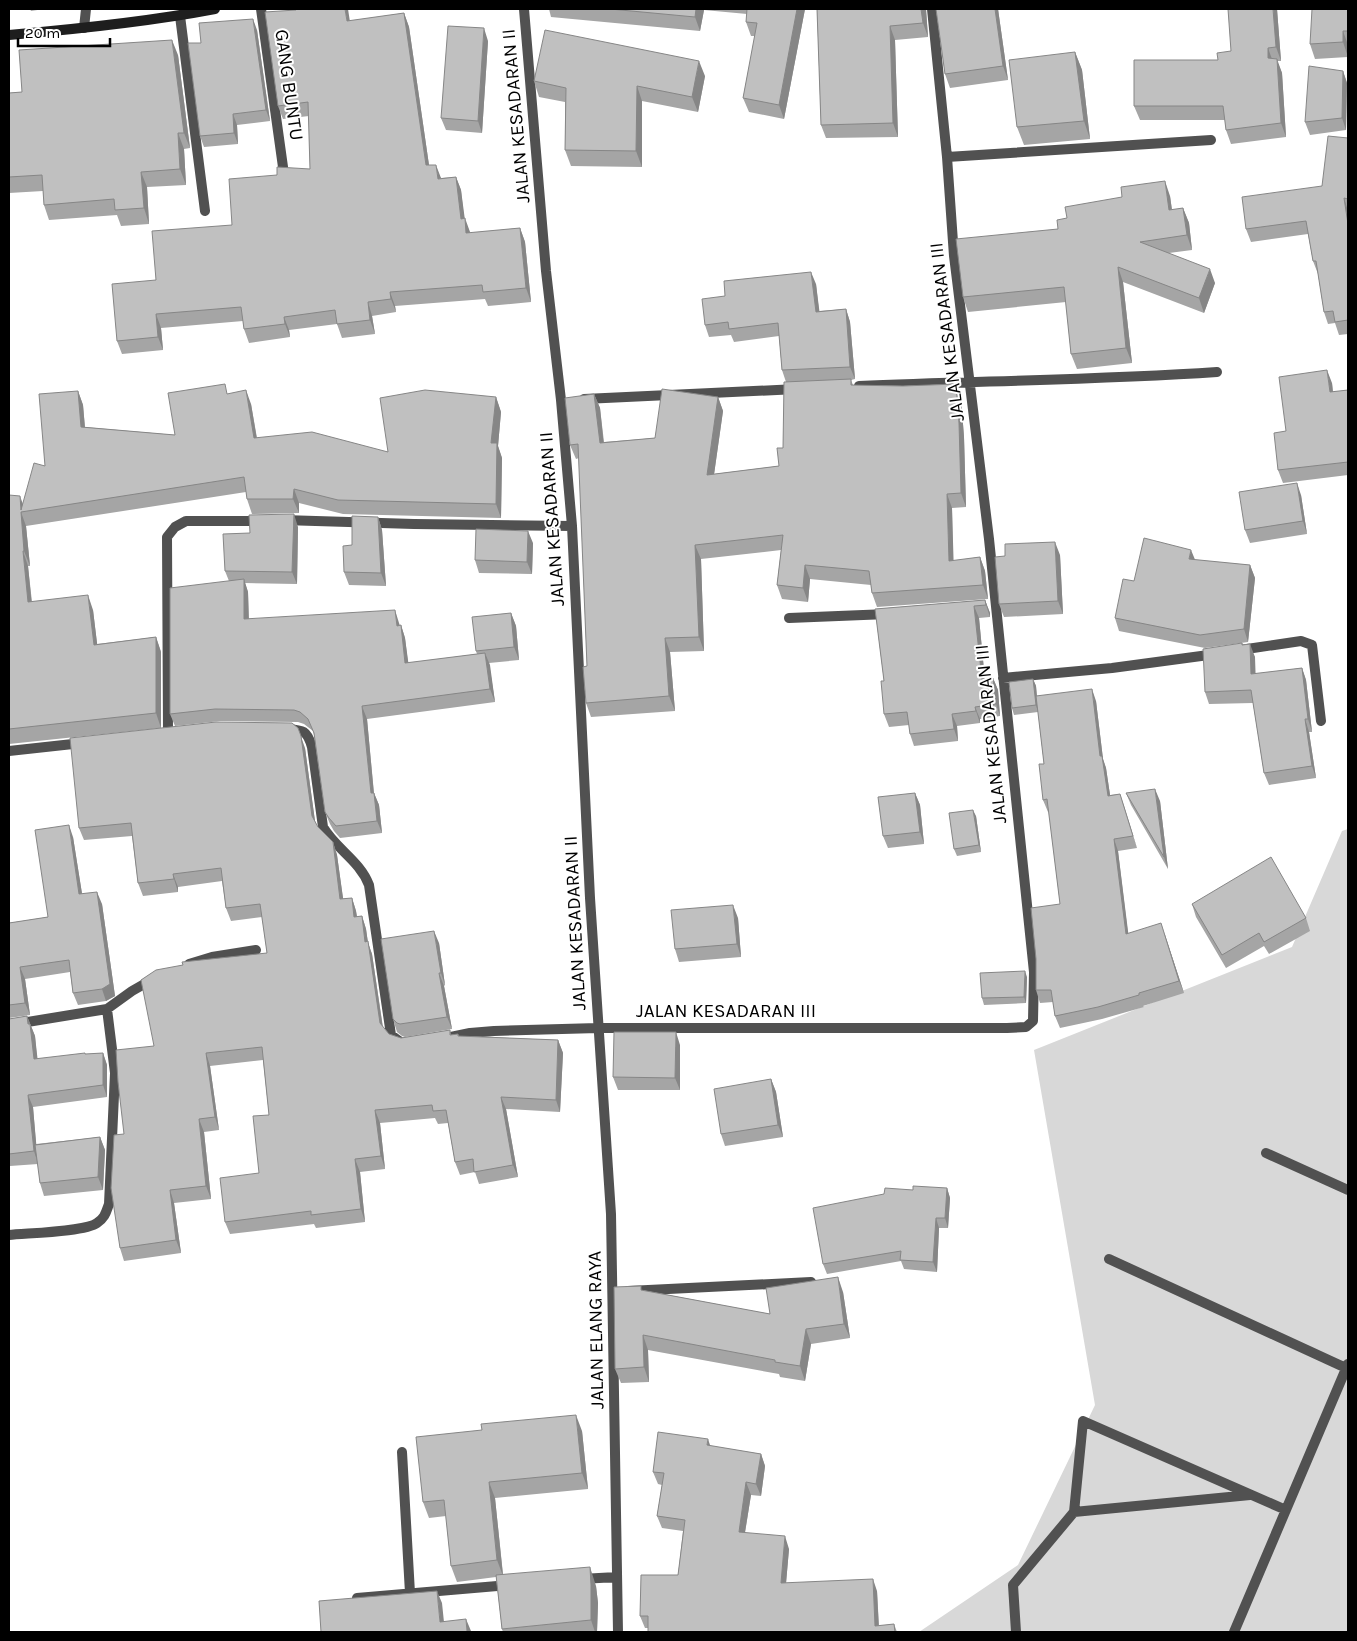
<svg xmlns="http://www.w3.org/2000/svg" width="1357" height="1641" viewBox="0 0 1357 1641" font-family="Karla,sans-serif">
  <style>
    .green { fill: #d8d8d8 }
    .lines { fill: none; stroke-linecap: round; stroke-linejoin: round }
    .minor { stroke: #515151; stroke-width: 10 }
    .secondary { stroke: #1e1e1e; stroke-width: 10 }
    .wall { fill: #a5a5a5 }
    .shaded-wall { fill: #868686 }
    .building { fill: #c0c0c0; stroke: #868686 }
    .labels { text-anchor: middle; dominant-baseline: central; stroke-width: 4; stroke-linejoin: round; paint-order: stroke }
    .street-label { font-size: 19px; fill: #000; stroke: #fff }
  </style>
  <rect width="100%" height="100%" fill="#fff"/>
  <!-- green -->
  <path class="green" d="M1348,829V1632H919L1018,1565L1095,1405L1034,1050L1292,947L1342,831Z"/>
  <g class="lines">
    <!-- minor -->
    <path class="minor" d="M261,9L283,167
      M524,9L546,271L561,400L572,526L590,898L611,1214L618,1632
      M180,16L205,211
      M84,28L86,9
      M947,157L1211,140
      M859,386C978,381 1098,380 1217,372
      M584,399L797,389
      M283,520L414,524L572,526
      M789,618L888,614
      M1240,650L1301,641L1312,645L1321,721
      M1003,678L1112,668L1216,654
      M286,729C303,730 307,730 312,747L323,827C336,849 360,861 369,885L391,1035L402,1043
      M168,733L167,537L175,527L186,521H261
      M9,751L82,743
      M189,964L212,957L256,950
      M107,1009L132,991L153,979
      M9,1025L107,1009L115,1073L109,1204C106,1212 105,1218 97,1223C85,1232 27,1233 9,1235
      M446,1038L470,1033L494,1031L598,1028H1007L1026,1027L1033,1021L1034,972L989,539L954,256L947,157L932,9
      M1266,1153L1348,1190
      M1109,1259L1346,1368
      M628,1291L811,1282
      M402,1452L410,1593
      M1074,1512L1250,1495
      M581,1579L617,1577
      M357,1598L509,1585
      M1016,1632L1013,1585L1074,1512L1083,1421L1286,1510
      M1234,1632L1348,1364"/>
    <!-- secondary -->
    <path class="secondary" d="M9,35C78,29 147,22 215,9"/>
  </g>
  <!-- wall -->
  <path class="wall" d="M30,9H44L31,11Z
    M549,9H805L784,119L749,112L743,98L755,36H751L746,22L747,14L704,10L700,31L551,17Z
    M817,9H926L928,37L895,40L898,137L826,138L821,125Z
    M936,9H998L1008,80L950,88L945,74Z
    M1277,9L1281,61H1277L1282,73L1286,137L1231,144L1226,130L1225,120H1140L1134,106L1218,60L1231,51Z
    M1348,9V57L1315,59L1310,44Z
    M296,10L350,21L404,13L409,27L429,165L441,178L456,177L461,190L464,218L470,233L520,228L525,242L531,302L488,306L485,299L395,306L396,312L372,316L375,334L342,338L337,324L289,330L290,337L249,343L244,329L243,321L161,328L163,350L122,354L117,341L156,280L232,225L277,175L310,169L309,116L283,119L278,106Z
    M257,30L270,121L237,125L238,144L204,147L200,136L201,43Z
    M488,41L482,133L446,130L441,118Z
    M1075,52L1082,70L1090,139L1024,145L1017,127Z
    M178,55L190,148L184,149L186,185L147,187L149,224L121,226L117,215L49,220L44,205L43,191L9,193V93L22,92Z
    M1343,71L1347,83L1346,130L1310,135L1305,122Z
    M705,76L698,112L642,101V167L571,166L565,150V102L539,97L534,81Z
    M1348,138V334L1339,335L1335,323L1328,324L1324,312L1318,274L1313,261L1308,234L1251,242L1246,229L1322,186Z
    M1170,196L1172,210L1183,208L1189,223L1192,250L1169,253L1215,283L1204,313L1123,282L1132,363L1077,369L1071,354L1066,302L968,312L963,297L1058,229L1067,218Z
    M816,284L819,311L846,309L850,322L855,379L851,380L853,385L903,386L956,384L961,398L964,437L966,507L952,508L953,561L980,557L985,571L988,599L877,607L872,593L871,585L810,579L808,602L782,599L777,585L781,550L701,559L704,651L670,652L675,711L591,717L586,703L587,666L579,458L576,459L570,445L594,394L600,408L604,442L655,438L718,397L723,411L714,474L779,466L783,448L786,382L782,370L779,336L734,342L731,335L709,337L705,325Z
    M1332,383L1333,392L1348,390V475L1283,483L1278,470L1286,431Z
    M78,391L83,405L85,427L175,435L229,394L251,404L257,438L388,452L496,397L501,412L498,446L502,458L501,518L343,514L299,503V513L252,514L247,499L246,492L26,526L30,566H28L32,602L93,610L97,644L156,637L161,652V728L9,744V495L23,504L45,466Z
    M1301,495L1307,534L1250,543L1245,530Z
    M378,517L382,530L386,586L349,585L344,572L352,545Z
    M298,527L297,584L245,583L248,592L249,619L399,623L400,626L401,625L405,638L408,663L477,654L476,651L511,613L516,626L519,660L489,663L495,702L367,719L374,793L379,805L382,833L340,838L334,831L330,824L325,812L314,735L313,731L304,724L298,722L220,721L175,726L170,714L229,581L225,571L250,533Z
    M533,543L532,574L479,573L475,560Z
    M1060,555L1063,614L1004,617L999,604Z
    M1195,560L1250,565L1255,578L1248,642L1205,648L1119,631L1115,618L1134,581Z
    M985,600L990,613V617L979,618L985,679L993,678L998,690L1000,716L980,719V723L957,726L958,741L914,746L910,734L909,725L889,727L884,714V681L875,609Z
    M1242,643L1255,657V674L1302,668L1306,680L1312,732H1309L1316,778L1269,785L1264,773L1253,703L1209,704L1205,692Z
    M1033,679L1036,686L1037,696L1096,701L1103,759L1106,768L1110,795L1120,794L1137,848L1118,851L1128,934L1165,935L1184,993L1143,1006L1144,1007L1102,1019L1060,1028L1055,1016L1053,1002L1040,1003L1036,990L1060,904L1049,812H1048L1043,800L1044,764L1038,712L1014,715L1012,708Z
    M305,748L315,822L318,827L333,842L337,855L343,899L352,898L356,911L357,917L362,916L366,929L368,943L372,954L383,1027L389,1034L401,1038L450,1030L451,1035L458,1034L459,1036L558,1040L563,1053L560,1112L506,1109L518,1177L479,1184L475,1172L460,1175L455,1162L448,1123L438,1124L435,1118L380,1123L385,1169L360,1172L365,1222L316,1228L314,1224L230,1234L225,1222L259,1173L269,1115L263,1060L210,1066L219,1130L204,1132L211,1199L174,1203L181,1253L124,1261L120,1248L124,1134L154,1046L267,953L262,917L231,921L226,908L222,881L178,887V892L143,896L138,883L132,836L84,840L79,828Z
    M915,793L920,805L924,844L888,848L883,836Z
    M1126,793L1160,801L1168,869L1131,805Z
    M976,816L981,852L957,856L954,849Z
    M73,837L82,894L102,904L115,996L106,1001L78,1005L73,993L70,972L25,979L30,1015L9,1018V923L48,917Z
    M1192,904L1306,918L1310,931L1269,954L1264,946L1226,968L1196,917Z
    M738,918L741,957L679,962L675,949Z
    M439,943L445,985L444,986L452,1029L405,1037L402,1036L397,1032L393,1019Z
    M1027,977L1026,1003L984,1005L982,998Z
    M27,1016L35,1036L37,1059L103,1053L107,1065V1097L33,1107L36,1144L100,1137L105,1150L103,1190L44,1196L40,1183L38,1164L10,1166L9,1162V1019Z
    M680,1045V1090H618L613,1077Z
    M771,1079L776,1092L783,1137L725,1146L721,1134Z
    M947,1188L950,1198L948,1228H939L937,1272L904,1269L901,1261L827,1274L823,1264L913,1190Z
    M642,1290L770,1314L843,1292L850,1338L811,1344L805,1381L780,1377L779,1374L648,1350L649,1382L621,1383L615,1369Z
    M582,1431L588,1489L495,1498L503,1574L596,1586L598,1603L597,1632H503L502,1629L496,1577L457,1582L451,1566L446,1516L429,1518L423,1502Z
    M711,1446L761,1454L765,1466L761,1496L751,1495L745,1533L789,1549L786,1583L877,1591L879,1626L894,1624L897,1632H648V1628H645L640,1616L678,1575L683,1531L662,1528L657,1516L662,1485L658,1484L653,1472Z"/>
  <!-- shaded-wall -->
  <path class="shaded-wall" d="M345,9H348L352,35L347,21Z
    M696,9H704V10L700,31L695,17Z
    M797,9H805L784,119L779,105Z
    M921,9H926L928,37L923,23Z
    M995,9H998L1008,80L1003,66Z
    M1273,9H1277L1281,61L1276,47Z
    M404,13L409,27L431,179L426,165Z
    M253,19L257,30L270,121L266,110Z
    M890,26L895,40L898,137L893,123Z
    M484,28L488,41L482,133L478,121Z
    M1343,31L1348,45V57L1343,42Z
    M172,40L178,55L190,148L184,133Z
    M1268,48L1273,62L1268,58Z
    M1075,52L1082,70L1090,139L1084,121Z
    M1277,59L1282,73L1286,137L1281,123Z
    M699,61L705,76L698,112L692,97Z
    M1343,71L1347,83L1346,130L1342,118Z
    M637,86L642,101V167L636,151Z
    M233,114L237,125L238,144L234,133Z
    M178,133L184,149L186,185L180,169Z
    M436,165L441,178L438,179Z
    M141,172L147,187L149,224L144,208Z
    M456,177L461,190L466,228L465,218L470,232L471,247L461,219Z
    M1165,181L1170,196L1174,225L1169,210Z
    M1344,198L1348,211V224Z
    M1183,208L1189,223L1192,250L1187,235Z
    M520,228L525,242L531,302L526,288Z
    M1118,267L1123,282L1132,363L1126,348Z
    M1210,269L1215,283L1204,313L1199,298Z
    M811,272L816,284L821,324L816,312Z
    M390,292L395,306L396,312L391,299Z
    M368,302L372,316L375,334L370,320Z
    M846,309L850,322L855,379L850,367Z
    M156,314L161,328L163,350L158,337Z
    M284,317L289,330L290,337L285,324Z
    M1327,370L1332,383L1334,404L1330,392Z
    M956,384L961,398L964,437L966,507L961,493Z
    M246,390L251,404L259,452L254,438Z
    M78,391L83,405L86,441L81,427Z
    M594,394L600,408L605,457L600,443Z
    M496,397L501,412L498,446L502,458L501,518L496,504L491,443Z
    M718,397L723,411L712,489L707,475Z
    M1297,483L1301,495L1307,534L1303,521Z
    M294,489L299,503V513L293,499Z
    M947,494L952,508L954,575L949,561Z
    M20,496L25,510H21Z
    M21,512L26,526L30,566L24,551Z
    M294,514L298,527L297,584L292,572Z
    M378,517L382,530L386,586L381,573Z
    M528,531L533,543L532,574L527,562Z
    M1055,542L1060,555L1063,614L1058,601Z
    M695,545L701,559L704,651L699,637Z
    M1191,550L1196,562L1189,559Z
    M23,551L28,566L33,617L28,602Z
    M980,557L985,571L988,599L983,585Z
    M805,565L810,579L808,602L803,588Z
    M1250,565L1255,578L1248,642L1244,629Z
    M244,579L248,592L249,632L244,619Z
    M88,595L93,610L99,659L94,645Z
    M985,600L990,613V617L986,605Z
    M974,606L979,618L986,692L982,680Z
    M395,610L399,623L401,638L397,626Z
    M511,613L516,626L519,660L514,647Z
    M401,625L405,638L410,675L405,663Z
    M156,637L161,652V728L156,713Z
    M665,638L670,652L675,711L669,696Z
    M1250,644L1255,657L1256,687L1251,674Z
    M485,653L490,665L495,702L490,689Z
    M1302,668L1306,680L1312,732L1308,719Z
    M993,678L998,690L1000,716L996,704Z
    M1033,679L1036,686L1038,712L1036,705Z
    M1092,689L1096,701L1103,759L1106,768L1112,808L1108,796L1100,756Z
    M362,706L367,719L375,806L371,793Z
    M975,707L980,719V723L976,711Z
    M952,714L957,726L958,741L954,729Z
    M1305,719L1309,732L1316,778L1312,766Z
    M298,728L305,748L316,828L312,816Z
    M1155,789L1160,801L1168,869L1164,857Z
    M374,793L379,805L382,833L377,821Z
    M915,793L920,805L924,844L920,832Z
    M1120,794L1124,806L1137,848L1133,836Z
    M973,810L976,816L981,852L979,845Z
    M69,825L73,837L84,906L79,894Z
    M1114,839L1118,851L1130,947L1126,934Z
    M333,842L337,855L345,912L340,899Z
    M173,874L178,887V892L174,879Z
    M97,892L102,904L115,996L106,1001L102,989Z
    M352,898L356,911L359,930L354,917Z
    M733,905L738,918L741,957L737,944Z
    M362,916L366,929L368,943L372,954L384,1036L380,1023L365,942Z
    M1161,923L1165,935L1184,993L1179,981Z
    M434,931L439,943L445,985L441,973Z
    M20,967L25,979L30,1015L25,1003Z
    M1025,971L1027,977L1026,1003L1024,997Z
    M439,973L444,986L452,1029L447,1017Z
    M27,1016L35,1036L39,1072L34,1059Z
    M676,1032L680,1045V1090L675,1078Z
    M558,1040L563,1053L560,1112L556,1100Z
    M103,1053L107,1065V1097L103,1085Z
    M206,1053L210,1066L219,1130L215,1117Z
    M771,1079L776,1092L783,1137L778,1125Z
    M28,1095L33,1107L38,1164L34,1151Z
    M501,1097L506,1109L518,1177L513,1165Z
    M375,1110L380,1123L385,1169L381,1156Z
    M199,1119L204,1132L211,1199L206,1186Z
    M100,1137L105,1150L103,1190L98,1177Z
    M355,1159L360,1172L365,1222L361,1209Z
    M947,1188L950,1198L948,1228L945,1218Z
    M170,1190L174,1203L181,1253L176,1240Z
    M936,1218L939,1228L937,1272L933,1262Z
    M838,1277L843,1292L850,1338L844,1324Z
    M806,1329L811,1344L805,1381L800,1366Z
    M643,1335L648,1350L649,1382L644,1367Z
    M576,1415L582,1431L588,1489L582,1473Z
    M708,1439L712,1451L707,1445Z
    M761,1454L765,1466L761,1496L756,1484Z
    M489,1482L495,1498L503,1576L497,1560Z
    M746,1482L751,1495L743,1544L739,1532Z
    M785,1536L789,1549L785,1595L781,1583Z
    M590,1567L596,1586L598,1603L597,1632H595L591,1620Z
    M873,1579L877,1591L879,1632L875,1626Z
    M437,1591L442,1603L445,1632L440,1622Z
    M466,1619L471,1631V1632H467Z"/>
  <!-- building -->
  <path class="building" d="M296,9H345L347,21L404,13L426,165H436L438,179L456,177L461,219L465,218L466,233L520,228L526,288L483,292L482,285L390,292L391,299L368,302L370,320L337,324L335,310L284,317L285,324L244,329L241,307L156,314L158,337L117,341L112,284L156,280L152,231L232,225L229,179L277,175V167L310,169L308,102L278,106L265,12L296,10Z
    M610,9H696L695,17Z
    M747,9H797L779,105L743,98L757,23L746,22Z
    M817,9H921L923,23L890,26L893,123L821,125Z
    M936,9H995L1003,66L945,74Z
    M1228,9H1273L1276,47L1268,48V58L1277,59L1281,123L1226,130L1223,106H1134V60H1218L1217,53L1231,51Z
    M1312,9H1348V31H1343V42L1310,44Z
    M253,19L266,110L233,114L234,133L200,136L188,43H201L199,23Z
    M448,26L484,28L478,121L441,118Z
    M545,30L699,61L692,97L637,86L636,151L565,150L566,88L534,81Z
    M172,40L184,133H178L180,169L141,172L144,208L115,210L114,199L44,205L42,175L9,177V93L22,92L19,50Z
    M1075,52L1084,121L1017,127L1009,60Z
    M1309,66L1343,71L1342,118L1305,122Z
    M1328,136L1348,138V199L1344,198L1348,224V320L1335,322L1333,311L1324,312L1316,261H1313L1306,221L1246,229L1242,197L1322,186Z
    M1165,181L1169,210L1183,208L1187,235L1140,242L1210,269L1199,298L1118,267L1126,348L1071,354L1064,287L963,297L956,239L1058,229L1057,220L1067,218L1065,207L1122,197L1121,187Z
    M811,272L816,312L846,309L850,367L782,370L778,323L729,329L728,322L705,325L702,299L725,296L724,281Z
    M1327,370L1330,392L1348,390V462L1278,470L1274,433L1286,431L1279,377Z
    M851,379V385L903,386L956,384L959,423L961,493L947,494L949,561L980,557L983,585L872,593L869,571L805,565L803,588L777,585L783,535L695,545L699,637L665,638L669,696L586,703L583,667L587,666L578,444L570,445L565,398L594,394L600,443L655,438L662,389L718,397L707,475L779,466L777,448H783L784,382Z
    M225,384L227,394L246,390L254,438L312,432L388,452L380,398L425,390L496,397L491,443H497L496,504L338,500L294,489L293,499H247L244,477L21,512L24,551H23L28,602L88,595L94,645L156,637V713L9,729V495L20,496L21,510L34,463L45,466L39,394L78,391L81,427L175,435L168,393Z
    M1297,483L1303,521L1245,530L1239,492Z
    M294,514L292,572L225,571L223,534L250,533L249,515Z
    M352,516L378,517L381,573L344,572L343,546L352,545Z
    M476,529L528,531L527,562L475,560Z
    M1144,538L1191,550L1189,559L1250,565L1244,629L1200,635L1115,618L1123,579L1134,581Z
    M1055,542L1058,601L999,604L995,557L1005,556V544Z
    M244,579V619L395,610L397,626L401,625L405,663L485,653L490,689L362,706L371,793H374L377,821L336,826L329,818L325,812L314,733L308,719L300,712L294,710L215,709L170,714V588Z
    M985,600L986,605L974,606L982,680L993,678L996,704L975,707L976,711L952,714L954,729L910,734L907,712L884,714L881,681H884L875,609Z
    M511,613L514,647L476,651L472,617Z
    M1242,643V645L1250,644L1251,674L1302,668L1308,719H1305L1312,766L1264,773L1251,690L1205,692L1203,649Z
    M1033,679L1036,705L1012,708L1009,682Z
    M1092,689L1100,756H1102L1108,796L1120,794L1133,836L1114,839L1126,934L1161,923L1179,981L1139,993V995L1098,1007L1055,1016L1051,990H1036V959L1031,908L1060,904L1047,799L1043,800L1039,764H1044L1036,696Z
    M216,722L292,723L298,728L301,736L312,816L318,827L333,842L340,899L352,898L354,917L362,916L365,942L368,941L380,1023L389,1034L401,1038L450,1030V1035L458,1034V1036L558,1040L556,1100L501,1097L513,1165L474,1172L473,1159L455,1162L446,1110L433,1111L432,1105L375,1110L381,1156L355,1159L361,1209L311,1215V1211L225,1222L220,1178L259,1173L253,1116L269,1115L262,1047L206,1053L215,1117L199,1119L206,1186L170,1190L176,1240L120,1248L111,1188L114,1135L124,1134L118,1082L116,1050L154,1046L141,980L156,970L183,965L182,962L267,953L260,904L226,908L221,868L173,874L174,879L138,883L131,823L79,828L70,738Z
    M1155,789L1164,857L1126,793Z
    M915,793L920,832L883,836L878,797Z
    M973,810L979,845L954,849L949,813Z
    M69,825L79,894L97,892L110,984L102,989L73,993L69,960L20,967L25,1003L9,1005V923L48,917L35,830Z
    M1271,857L1306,918L1264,942L1259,933L1222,955L1192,904Z
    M733,905L737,944L675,949L671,910Z
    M434,931L441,973H439L447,1017L400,1024L397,1023L393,1019L381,939Z
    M1025,971L1024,997L982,998L980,973Z
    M27,1016L28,1024H30L34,1059L85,1053V1054L103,1053V1085L28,1095L34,1151L9,1154V1019Z
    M614,1032H676L675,1078L613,1077Z
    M771,1079L778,1125L721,1134L714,1089Z
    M100,1137L98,1177L40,1183L35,1145Z
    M913,1186L947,1188L945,1218H936L933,1262L900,1260L901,1251L823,1264L813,1208L884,1194L885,1188L913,1190Z
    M838,1277L844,1324L806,1329L800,1366L775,1362V1360L643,1335L644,1367L615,1369L614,1287L641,1286V1290L770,1314L766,1288Z
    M576,1415L582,1473L489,1482L497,1560L451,1566L444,1500L423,1502L416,1437L482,1430L481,1424Z
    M658,1432L708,1439L707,1445L761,1454L756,1484L746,1482L739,1532L785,1536L781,1583L873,1579L875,1626L894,1624L895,1632H648V1616H640L641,1575H678L685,1520L657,1516L664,1473L653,1472Z
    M590,1567L591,1585V1620L502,1629L496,1575Z
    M437,1591L440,1622L466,1619L467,1632H321L319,1601Z"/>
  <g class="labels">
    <!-- street labels -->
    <g class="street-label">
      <text transform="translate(289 85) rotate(82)">GANG BUNTU</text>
      <text transform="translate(516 116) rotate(-95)">JALAN KESADARAN II</text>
      <text transform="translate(947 332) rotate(-97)">JALAN KESADARAN III</text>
      <text transform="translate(552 519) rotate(-94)">JALAN KESADARAN II</text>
      <text transform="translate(991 734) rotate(-96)">JALAN KESADARAN III</text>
      <text transform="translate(575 923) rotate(-93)">JALAN KESADARAN II</text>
      <text x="726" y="1011">JALAN KESADARAN III</text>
      <text transform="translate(596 1330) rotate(-91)">JALAN ELANG RAYA</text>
    </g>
  </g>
  <!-- border -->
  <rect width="1357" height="1641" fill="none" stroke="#000000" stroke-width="20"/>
  <!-- scale -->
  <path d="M18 38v8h92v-8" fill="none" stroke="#000000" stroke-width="2.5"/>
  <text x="25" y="38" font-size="15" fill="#000000" stroke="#ffffff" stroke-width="4" paint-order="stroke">20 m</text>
</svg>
